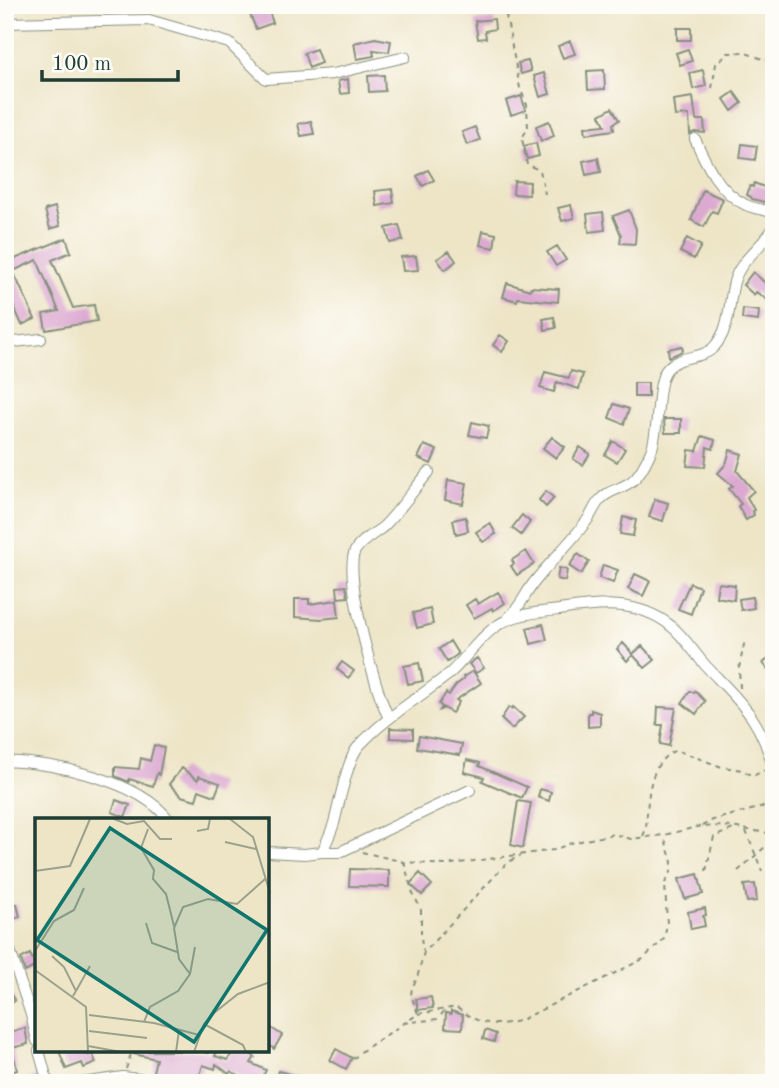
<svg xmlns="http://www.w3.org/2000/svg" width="779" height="1088" viewBox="0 0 779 1088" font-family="'Old Standard TT',serif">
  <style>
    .building { fill: #dca9d1 }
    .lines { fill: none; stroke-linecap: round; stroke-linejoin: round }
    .minor-casing { stroke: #86917e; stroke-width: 12 }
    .path { stroke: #86917e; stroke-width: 2; stroke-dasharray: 5 5; stroke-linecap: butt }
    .minor { stroke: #fff; stroke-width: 10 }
    .inset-road { fill: none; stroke: #9ba28c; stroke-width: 2 }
    .view { fill: #0f766e; fill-opacity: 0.15; stroke: #0f766e; stroke-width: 3.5 }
    .inset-edge { fill: none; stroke: #1f3d34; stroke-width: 3.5 }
  </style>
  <rect width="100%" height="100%" fill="#fdfcf7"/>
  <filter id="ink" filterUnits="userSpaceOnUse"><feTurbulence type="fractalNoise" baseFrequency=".0143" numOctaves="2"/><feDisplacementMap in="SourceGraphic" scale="14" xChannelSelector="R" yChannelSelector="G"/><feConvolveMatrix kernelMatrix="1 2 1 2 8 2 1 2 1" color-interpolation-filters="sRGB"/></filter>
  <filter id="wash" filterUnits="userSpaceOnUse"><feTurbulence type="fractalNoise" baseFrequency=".00686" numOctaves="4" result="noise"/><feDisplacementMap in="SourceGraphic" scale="28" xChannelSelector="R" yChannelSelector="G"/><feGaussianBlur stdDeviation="1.57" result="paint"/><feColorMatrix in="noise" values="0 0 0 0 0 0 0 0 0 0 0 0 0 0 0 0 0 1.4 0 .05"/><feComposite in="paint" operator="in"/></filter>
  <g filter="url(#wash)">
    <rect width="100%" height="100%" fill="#eee5c7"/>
    <g id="blocks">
      <!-- building -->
      <path class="building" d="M267,6L273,23L256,29L249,12Z
        M494,19L495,29L485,31L486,38L478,39L475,21Z
        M677,28H691V40H677Z
        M375,38L391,41L389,52L373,50L374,56L357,59L354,43Z
        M570,41L575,54L563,58L558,46Z
        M316,49L321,63L309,68L304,53Z
        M688,49L692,61L680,65L676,53Z
        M528,61L531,71L521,74L518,63Z
        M604,70L605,89L588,90L587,71Z
        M703,70L706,86L693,89L690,73Z
        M544,73L550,94L540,97L534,76Z
        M384,75L385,91L369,92L368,76Z
        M348,79L349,93L340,94L338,81Z
        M734,92L742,103L732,111L724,99Z
        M521,96L526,110L511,115L506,101Z
        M693,97L696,120H704L705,133L695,132L690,134L689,115L675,116L673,100Z
        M612,108L619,120L613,124L614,130L586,134L585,127L605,125L600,115Z
        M311,121L314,134L301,136L298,124Z
        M549,121L554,136L541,141L536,126Z
        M475,127L480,140L467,145L462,132Z
        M536,143L539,156L527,159L524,146Z
        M742,144L757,146L755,160L740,158Z
        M598,158L601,172L586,175L583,161Z
        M428,170L434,180L423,186L417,176Z
        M514,181L530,182L529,195L513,194Z
        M754,183L772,190L768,203L752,199L751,197L747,195L750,186L753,187Z
        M392,189L394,203L377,206L375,191Z
        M703,190L723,199L717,213L712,211L704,227L691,220Z
        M571,205L574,218L562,221L558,208Z
        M55,207L60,226L50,229L45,210Z
        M629,210L636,229L635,244L620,243L621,235L613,216Z
        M603,212L605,230L589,232L587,214Z
        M399,225L403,240L390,243L386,228Z
        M483,231L496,234L494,248L480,245Z
        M66,238L71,252L52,260L73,308L94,305L97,321L46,330L43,314L59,311L37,260L13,271L35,319L22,325L5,287V263Z
        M687,238L701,246L694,259L680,252Z
        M557,246L566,260L556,266L547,252Z
        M449,251L456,261L445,270L437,259Z
        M416,256L418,270L403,271L401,257Z
        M753,272L774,291L769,301L756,292L754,295L743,285Z
        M507,283L530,290L531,287L559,289L558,302L518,298L517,301L503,297Z
        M743,309L759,311L758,321L742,319Z
        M554,317L556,328L545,330L543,319Z
        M500,335L509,341L502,352L493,345Z
        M682,346L683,351L669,357L668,349Z
        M571,371L583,374L579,389L557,382L554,392L540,388L545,372L569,378Z
        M634,383H648V397H634Z
        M614,404L629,409L624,424L609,418Z
        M664,419H681V433H665Z
        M472,422L489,426L486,438L469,435Z
        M702,436L715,440L713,449L707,447L705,467L687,466L689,450L697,451Z
        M552,437L565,447L556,458L543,448Z
        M613,441L625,449L617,462L605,455Z
        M424,445L437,450L431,464L418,458Z
        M580,447L590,454L583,465L573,459Z
        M730,450L742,454L737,471L754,491L747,497L754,510L752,511L754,515L746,520L738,506L741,504L729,489L733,486L718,473L726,464Z
        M448,480L467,483L463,504L445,500Z
        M546,491L554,498L546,507L539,500Z
        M655,499L668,503L663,521L649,517Z
        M522,515L530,522L521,535L512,528Z
        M466,517L468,531L456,534L453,520Z
        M623,517L636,520L633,536L620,534Z
        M490,523L496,534L483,542L476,532Z
        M526,551L534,564L517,575L511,566L514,564L512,560Z
        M578,554L589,562L581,574L569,566Z
        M603,565L618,570L613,583L599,578Z
        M559,568L567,570L565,581L557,579Z
        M635,574L650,581L643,596L628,589Z
        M690,583L700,587L691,614L678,609Z
        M718,583L735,585L734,600L716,597Z
        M346,586L348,597L338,598L337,587Z
        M498,592L505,603L493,611L492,608L474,618L466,605L475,599L478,604Z
        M752,597L754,608L741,610L739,599Z
        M295,599H309V604L337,600L339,617L321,619L295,617Z
        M430,609L433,624L417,628L413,613Z
        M543,624L547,640L531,644L527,628Z
        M450,641L458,654L447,662L439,649Z
        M623,643L633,654L642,646L655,660L645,668L633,655L627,661L617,649Z
        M774,655V677L763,663Z
        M477,658L484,668L476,673L469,664Z
        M342,662L354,671L348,678L337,669Z
        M419,663L423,681L408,684L404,666Z
        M473,671L481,683L456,700L459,702L452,713L444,708L440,710L442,707L439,704L446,693L449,695L456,685L464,679L463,677Z
        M690,691L694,693L695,691L705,701L696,714L682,703Z
        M509,707L511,709L513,707L524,717L512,729L501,719Z
        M658,707L676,708L669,746L660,744L663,725H657Z
        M591,710L600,713V726L588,727V713H591Z
        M390,728L413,729V739L390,738Z
        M419,736L462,744L460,755L417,748Z
        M154,745L164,748L159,775L157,773L153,786L129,779V782L115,776V767L139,769L141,758L150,761Z
        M467,760L480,763L479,766L527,787L522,798L482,781L484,777L464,772Z
        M182,768L198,780L199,776L220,783L215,796L199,790L196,800L181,796L169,784Z
        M540,789L551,792L549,801L538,797Z
        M116,800L130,805L125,817L112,812Z
        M518,801L531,803L523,848L511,845Z
        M350,869L389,870V887L349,886Z
        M420,873L432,885L422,895L410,884Z
        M698,874L703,894L685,899L679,879Z
        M755,884L757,901L747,902L744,885Z
        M17,904L20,917L7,920L5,907Z
        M705,908L706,915L703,916L705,926L691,929L688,912Z
        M30,954L36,966L25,972L21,959Z
        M5,985L15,1001L5,1007Z
        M431,997L433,1008L418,1010L416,999Z
        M451,1011L463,1015L462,1029L445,1028L446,1013L451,1014Z
        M268,1026L282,1035L274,1049L268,1044Z
        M25,1028L28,1044L12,1048L17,1070L5,1074V1030H9V1034L13,1033V1031Z
        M485,1030L496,1034L494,1042L483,1039Z
        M336,1049L352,1058L346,1069L330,1060Z
        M59,1051H86L88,1055L92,1053L96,1063L84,1068L82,1063L66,1069Z
        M135,1051H202L208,1053L209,1051H217L215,1056L228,1060L233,1051H246L255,1057L251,1063L266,1070L260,1083H250L231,1071L229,1074L216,1064L215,1069L203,1065L198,1081L190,1078L189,1080L153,1072L156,1059L134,1054Z
        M278,1071L314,1080L313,1083H274Z
        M38,1075L40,1083H20V1081Z"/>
    </g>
  </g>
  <g filter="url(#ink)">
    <use href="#blocks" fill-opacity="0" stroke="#86917e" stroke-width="2"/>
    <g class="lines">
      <defs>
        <path id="minor" d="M5,23L149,20L229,43L266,79L333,74L405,57
          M695,139C706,164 720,193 746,205C754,209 765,210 774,212
          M5,343L41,339
          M508,618C521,607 525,593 536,580C553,559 572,541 588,519C592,514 594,507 599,501C608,489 625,489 634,479C641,473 647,460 651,451C660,430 655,383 667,369C679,354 702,360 714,347C731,328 728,305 734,282C740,259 763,247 774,227
          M389,718C376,694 343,574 355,551C361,540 375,534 384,526C400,510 414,489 429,472
          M5,761C54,763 139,780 169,820
          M268,852L304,854L322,852C326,843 331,833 334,823C339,805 347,760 358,747C384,718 419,698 449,674C466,659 479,637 498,625C514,614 540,612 559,610C598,604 638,599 671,626C684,636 694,653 706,666C741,703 761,718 774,771
          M322,852H340L470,790
          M5,935L31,1015L37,1041
          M39,1051L48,1083
          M82,1083L123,1077L169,1083"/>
      </defs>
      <!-- minor casing -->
      <use href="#minor" class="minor-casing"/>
      <!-- path -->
      <path class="path" d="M504,5L520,88L527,105L528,128L522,138L527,165L540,170L545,194
        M712,88L716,64L728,53L743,52L774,63
        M740,688L739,668L745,640
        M702,826L713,820L774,804
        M746,831L762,871
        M643,836L646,829C648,802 647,762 676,750L722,767L742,770L753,776L765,770
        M362,852L404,862L445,865L554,850L571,843L614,834L631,839L664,835L697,827L724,826L774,834
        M404,862L412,891L421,910V938L423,951
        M706,871L714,837L733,829
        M738,871L774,839
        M418,1014L456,1007C477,1024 495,1028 521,1020L643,959L664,939L667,924L665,883L671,872L672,862L664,836
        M403,1023L438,1019L445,1010
        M353,1059L362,1051L418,1014L411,995L412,988L417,978L424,952L507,863L523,854
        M126,1069L132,1051"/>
      <!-- minor -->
      <use href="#minor" class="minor"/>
    </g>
  </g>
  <!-- overview -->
  <g transform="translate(35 818)">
    <rect width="234" height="234" fill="#eee5c7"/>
    <path class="inset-road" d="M79,1L92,6L109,3L125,21H137M195,1L218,19L235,75M113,11L106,30L119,52L118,61L131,76L139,108M162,13L173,11L175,1M190,24L221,31M0,53L35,48L55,1M111,105L117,125L142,134M0,133L19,103L39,92L49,70M17,138L29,149L41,173L38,178M0,152L51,189L53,234M155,156L160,129M41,173L55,148M54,197L119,205L164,217M109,204L115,189L143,173L155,156L144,141L139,110L148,89L173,81L202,86L230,61M169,206L208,227L211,234M54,213L112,220M53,228L86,234M141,234L144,212M159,234L169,206L179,195L203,176L235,164"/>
    <path class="view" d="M75,10L232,112L159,224L2,122Z"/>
    <rect width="234" height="234" class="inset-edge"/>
  </g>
  <!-- margin -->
  <rect width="779" height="1088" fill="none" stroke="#fdfcf7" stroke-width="28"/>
  <!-- scale -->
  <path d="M42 70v10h136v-10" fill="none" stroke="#1f3d34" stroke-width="3.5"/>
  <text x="52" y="70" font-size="21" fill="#1f3d34" stroke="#fdfcf7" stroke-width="5" paint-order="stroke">100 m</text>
</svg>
